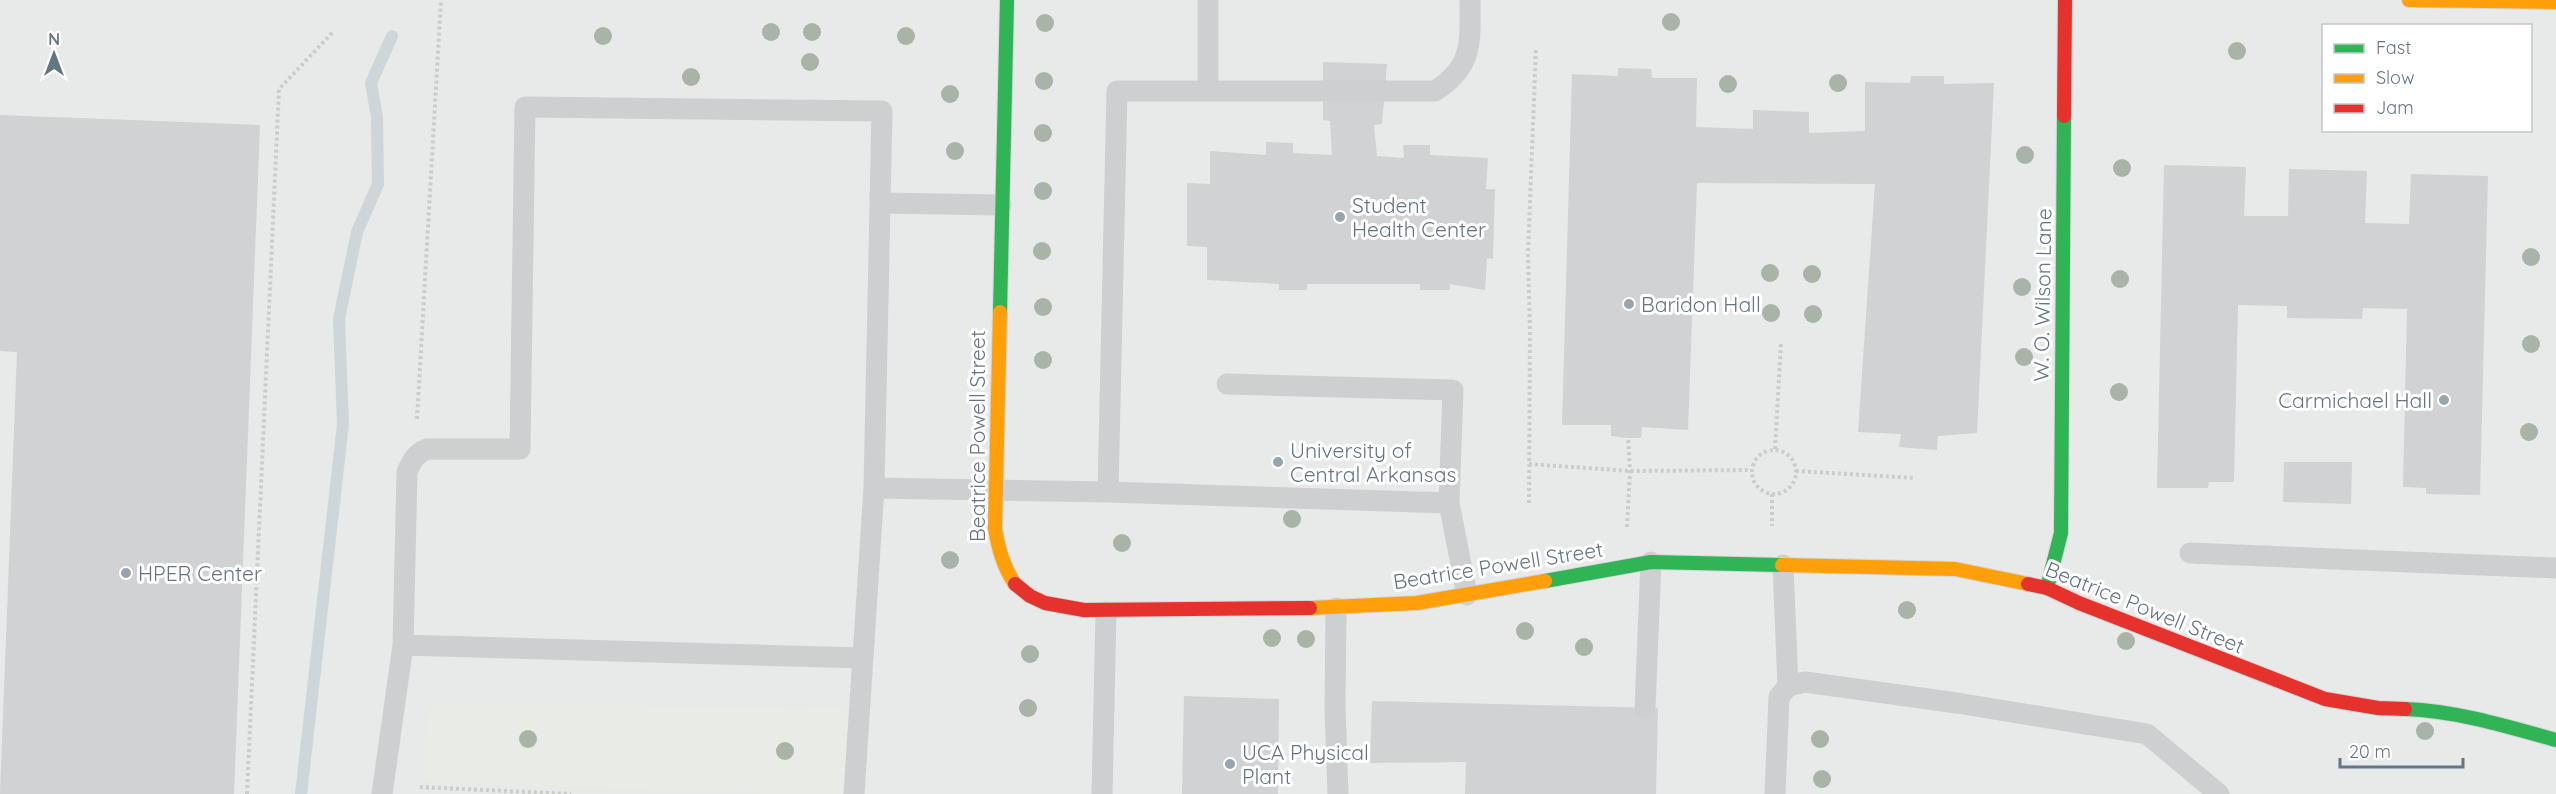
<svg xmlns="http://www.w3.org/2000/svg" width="2556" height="794" viewBox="0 0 2556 794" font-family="Quicksand,sans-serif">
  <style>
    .built { fill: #e8e9e9; fill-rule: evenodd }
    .green { fill: #e8ebe6 }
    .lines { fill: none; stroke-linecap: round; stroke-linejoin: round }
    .stream { stroke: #ced6d9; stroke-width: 12 }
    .building { fill: #d0d2d3 }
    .fast-casing { stroke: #d5d6d7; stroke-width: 16 }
    .slow-casing { stroke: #d5d6d7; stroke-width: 16 }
    .jam-casing { stroke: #d5d6d7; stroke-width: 16 }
    .path { stroke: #cbcccd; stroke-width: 4; stroke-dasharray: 3 3; stroke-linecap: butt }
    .lane { stroke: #cecfd0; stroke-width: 21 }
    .fast { stroke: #30b455; stroke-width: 14 }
    .slow { stroke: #ff9f0a; stroke-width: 14 }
    .jam { stroke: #e5322d; stroke-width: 14 }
    .tree { fill: #a9b3a7 }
    .poi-dot { fill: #99a4ac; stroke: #fff; stroke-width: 2 }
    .labels { text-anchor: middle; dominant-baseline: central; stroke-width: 6; stroke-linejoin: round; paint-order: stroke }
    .poi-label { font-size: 21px; fill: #657683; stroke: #fff; text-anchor: start }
    .street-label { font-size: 21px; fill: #657683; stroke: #fff }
  </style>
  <rect width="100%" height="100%" fill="#f9f9f9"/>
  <!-- built -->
  <path class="built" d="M0,0H2556V794H0ZM2324,26H2530V130H2324Z"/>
  <!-- green -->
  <path class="green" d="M438,704L840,708L848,712L850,715L847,794H764L431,782L424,778L422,771L428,714L432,707Z"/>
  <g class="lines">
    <!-- stream -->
    <path class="stream" d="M301,794L343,424L339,319L357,232L378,184L377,117L371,83L392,36"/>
  </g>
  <!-- building -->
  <path class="building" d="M1323,62L1387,64L1382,124L1374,125L1377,156L1404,158L1403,145H1430V155L1488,158L1486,189H1495L1493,259L1487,258L1485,290L1450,284V290H1420V284H1307V290H1279V284L1207,280V247L1187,246V183L1210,184V151L1266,155V142L1293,143V153L1332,155L1330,121L1323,120Z
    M1618,68L1651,69L1652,78H1697L1696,127L1753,129V110L1809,112V133L1865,131V82L1910,83L1911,76H1944V84L1994,83L1977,433L1938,436L1937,450L1899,447L1901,434L1858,432L1875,184L1697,183L1688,430L1642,427L1641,438H1628L1611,436V425H1562L1572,74L1618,76Z
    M0,115L260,125L234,794H0L17,352L0,351Z
    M2164,165L2246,167L2244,216H2288L2289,169L2367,171L2365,223L2409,224L2411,174L2488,176L2480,495L2426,494V488L2403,487L2407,309L2363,308L2362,319L2287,318V306L2238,305L2234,482H2209L2208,488H2157Z
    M2284,462H2352L2351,504L2283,502Z
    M1184,696L1279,699L1278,794H1182Z
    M1372,701L1658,708L1656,794H1465L1466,762L1370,763Z"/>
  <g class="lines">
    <defs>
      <path id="fast" d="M1000,312L1007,0
        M1545,581L1651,562L1782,565
        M2047,588L2061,533L2064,116
        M2405,709C2457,711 2506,726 2556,740"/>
      <path id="slow" d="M2409,0L2556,2
        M1000,312L995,529C999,550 1003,566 1015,584
        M1782,565L1955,569L2028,584
        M1310,608L1417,603L1545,581"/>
      <path id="jam" d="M2064,116L2065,0
        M1015,584L1030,596L1045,603L1084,610L1310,608
        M2028,584L2047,588L2079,603L2325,699L2378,708L2405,709"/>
    </defs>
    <!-- fast casing -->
    <use href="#fast" class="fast-casing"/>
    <!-- slow casing -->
    <use href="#slow" class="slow-casing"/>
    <!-- jam casing -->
    <use href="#jam" class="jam-casing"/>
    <!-- path -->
    <path class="path" d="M417,419L441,0
      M1775,449L1781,343
      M1752 472a22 22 0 1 1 44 0a22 22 0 1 1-44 0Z
      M1529,464L1630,471L1751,470
      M1796,471L1916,478
      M1772,494V526
      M1529,503L1530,333L1528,254L1536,47
      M1627,527L1630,471L1628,438
      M420,787L571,794
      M247,794L279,89L334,31"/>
    <!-- lane -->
    <path class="lane" d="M1208,0V90
      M880,203L1001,205
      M1227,384L1453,390L1449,503L1467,595
      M874,488L1108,492L1449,503
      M1108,492L1117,91H1435C1474,66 1470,42 1470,0
      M2190,553L2556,568
      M1783,565L1788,686
      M1336,608L1335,708L1338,794
      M403,645L862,658
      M1645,708L1651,562
      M382,794L403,645L407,472C412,461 415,454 427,449H520L525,107L882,111L874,488L854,794
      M1102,794L1106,612
      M1775,794L1779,697L1788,686L1805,682L1957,703L2147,734L2219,794"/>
    <!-- fast -->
    <use href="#fast" class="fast"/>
    <!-- slow -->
    <use href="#slow" class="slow"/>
    <!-- jam -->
    <use href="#jam" class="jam"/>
  </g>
  <!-- trees -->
  <g class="tree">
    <circle cx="1671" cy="22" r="9"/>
    <circle cx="1045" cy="23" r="9"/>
    <circle cx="771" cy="32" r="9"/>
    <circle cx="812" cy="32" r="9"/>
    <circle cx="603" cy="36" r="9"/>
    <circle cx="906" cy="36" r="9"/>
    <circle cx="2237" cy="51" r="9"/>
    <circle cx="810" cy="62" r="9"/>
    <circle cx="691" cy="77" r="9"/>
    <circle cx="1044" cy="81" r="9"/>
    <circle cx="1838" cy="83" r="9"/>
    <circle cx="1728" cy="84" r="9"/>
    <circle cx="950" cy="94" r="9"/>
    <circle cx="1043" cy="133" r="9"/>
    <circle cx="955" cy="151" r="9"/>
    <circle cx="2025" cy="155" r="9"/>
    <circle cx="2122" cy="168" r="9"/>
    <circle cx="1043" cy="191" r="9"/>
    <circle cx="1042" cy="251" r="9"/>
    <circle cx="2531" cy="257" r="9"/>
    <circle cx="1770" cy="273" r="9"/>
    <circle cx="1812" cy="274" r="9"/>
    <circle cx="2120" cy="279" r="9"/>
    <circle cx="2022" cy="287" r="9"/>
    <circle cx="1043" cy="307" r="9"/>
    <circle cx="1771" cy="313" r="9"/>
    <circle cx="1813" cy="314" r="9"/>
    <circle cx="2531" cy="344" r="9"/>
    <circle cx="2024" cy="357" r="9"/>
    <circle cx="1043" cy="360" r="9"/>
    <circle cx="2119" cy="392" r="9"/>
    <circle cx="2529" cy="432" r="9"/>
    <circle cx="1292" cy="519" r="9"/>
    <circle cx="1122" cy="543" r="9"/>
    <circle cx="950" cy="560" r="9"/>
    <circle cx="1907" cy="610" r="9"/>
    <circle cx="1525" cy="631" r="9"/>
    <circle cx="1272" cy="638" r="9"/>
    <circle cx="1306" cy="639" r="9"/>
    <circle cx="2126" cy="641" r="9"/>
    <circle cx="1584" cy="647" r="9"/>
    <circle cx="1030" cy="654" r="9"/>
    <circle cx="1028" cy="708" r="9"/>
    <circle cx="2425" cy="731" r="9"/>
    <circle cx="528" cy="739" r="9"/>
    <circle cx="1820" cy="739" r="9"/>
    <circle cx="785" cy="751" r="9"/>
    <circle cx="1822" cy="779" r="9"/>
  </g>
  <!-- markers -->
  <g class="poi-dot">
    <circle cx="1340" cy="217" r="6"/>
    <circle cx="1629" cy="304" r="6"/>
    <circle cx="2444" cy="400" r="6"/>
    <circle cx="1278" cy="462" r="6"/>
    <circle cx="126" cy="573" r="6"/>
    <circle cx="1230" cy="764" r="6"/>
  </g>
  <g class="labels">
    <!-- poi labels -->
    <g class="poi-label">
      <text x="1352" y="205">Student<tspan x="1352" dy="24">Health Center</tspan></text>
      <text x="1641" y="304">Baridon Hall</text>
      <text x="2432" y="400" text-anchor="end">Carmichael Hall</text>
      <text x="1290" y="450">University of<tspan x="1290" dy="24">Central Arkansas</tspan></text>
      <text x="138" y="573">HPER Center</text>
      <text x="1242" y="752">UCA Physical<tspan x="1242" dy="24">Plant</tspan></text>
    </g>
    <!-- street labels -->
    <g class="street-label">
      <text transform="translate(2042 295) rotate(-89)">W. O. Wilson Lane</text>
      <text transform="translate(977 436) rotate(-90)">Beatrice Powell Street</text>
      <text transform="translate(1498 565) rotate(-9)">Beatrice Powell Street</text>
      <text transform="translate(2145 607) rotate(22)">Beatrice Powell Street</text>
    </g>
  </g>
  <!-- legend -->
  <rect x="2322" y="24" width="210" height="108" fill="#ffffff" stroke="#c1c8cd" stroke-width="1.5"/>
  <rect x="2334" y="44" width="30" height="9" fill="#30b455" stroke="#c1c8cd" stroke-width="1.5"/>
  <text x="2376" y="54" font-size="18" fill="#657683">Fast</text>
  <rect x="2334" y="74" width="30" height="9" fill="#ff9f0a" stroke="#c1c8cd" stroke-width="1.5"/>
  <text x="2376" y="84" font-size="18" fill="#657683">Slow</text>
  <rect x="2334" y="104" width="30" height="9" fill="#e5322d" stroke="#c1c8cd" stroke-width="1.5"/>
  <text x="2376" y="114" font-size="18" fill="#657683">Jam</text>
  <!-- north arrow -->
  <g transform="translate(54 54)" stroke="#ffffff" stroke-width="4.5" paint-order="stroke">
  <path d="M0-4.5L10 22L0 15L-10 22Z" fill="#657683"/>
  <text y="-9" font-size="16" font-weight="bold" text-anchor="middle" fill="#657683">N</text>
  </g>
  <!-- scale -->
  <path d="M2340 758v9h123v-9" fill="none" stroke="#657683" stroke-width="3"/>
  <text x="2349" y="758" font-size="18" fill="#657683" stroke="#ffffff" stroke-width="4.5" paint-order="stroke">20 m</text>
</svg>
